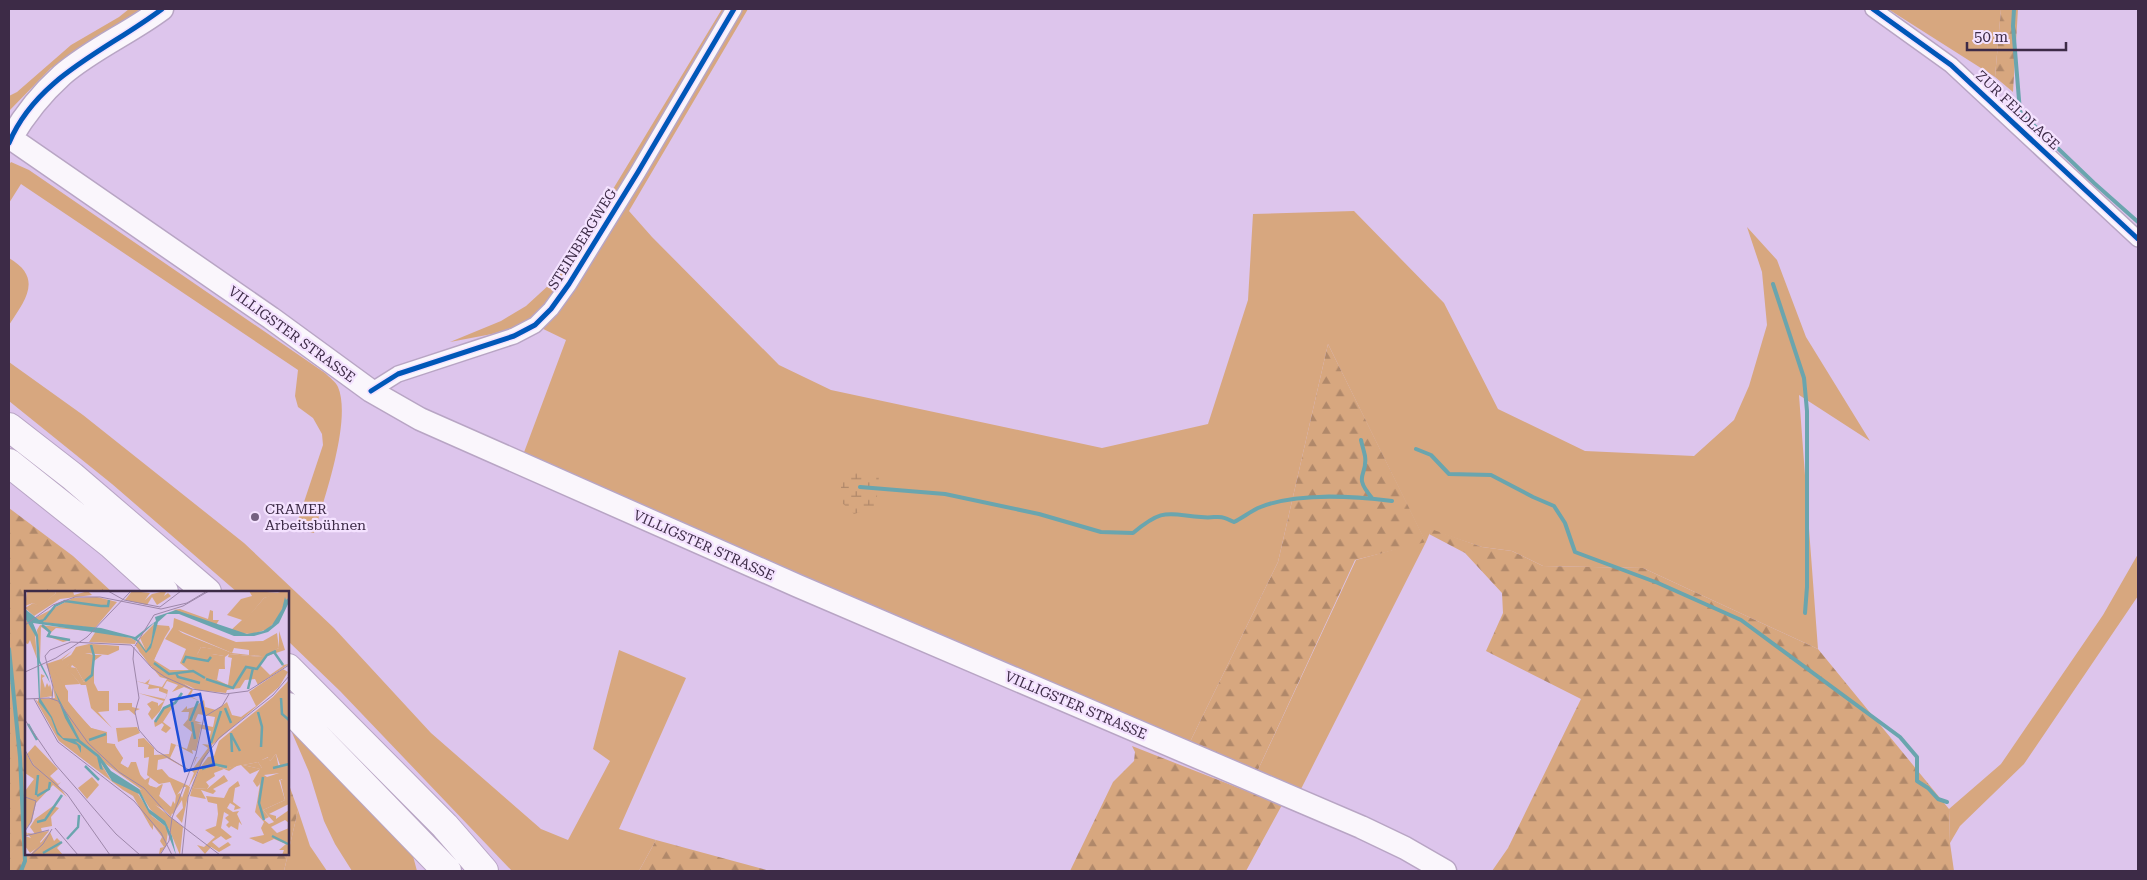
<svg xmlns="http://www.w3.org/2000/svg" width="2147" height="880" viewBox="0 0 2147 880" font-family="'Roboto Serif',serif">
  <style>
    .grass { fill: #d7a77f }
    .forest { fill: url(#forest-firs) }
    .wetland { fill: url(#wetland-marsh) }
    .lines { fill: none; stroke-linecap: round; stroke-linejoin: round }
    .stream { stroke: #6aa5ae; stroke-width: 4 }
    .street-casing { stroke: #b8a5c4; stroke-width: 18 }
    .secondary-casing { stroke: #b8a5c4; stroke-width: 25 }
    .highway-casing { stroke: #b8a5c4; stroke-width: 30 }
    .street { stroke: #faf6fc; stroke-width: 15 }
    .secondary { stroke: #faf6fc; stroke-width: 22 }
    .highway { stroke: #faf6fc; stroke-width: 28 }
    .cycleway-casing { stroke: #f4e2ff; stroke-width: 8 }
    .cycleway { stroke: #0057b8; stroke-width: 5 }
    .poi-dot { fill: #756181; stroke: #f4e2ff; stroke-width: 2 }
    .labels { text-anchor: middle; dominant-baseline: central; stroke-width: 4.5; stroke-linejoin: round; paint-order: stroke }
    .street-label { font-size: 14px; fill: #3d2b47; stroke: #f4e2ff }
    .poi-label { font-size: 14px; fill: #3d2b47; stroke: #f4e2ff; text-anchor: start }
    .inset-river { fill: none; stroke: #6aa5ae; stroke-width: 2.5 }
    .inset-road { fill: none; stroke: #9d87aa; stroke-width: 1 }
    .view { fill: #1d4ed8; fill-opacity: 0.15; stroke: #1d4ed8; stroke-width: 2.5 }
    .inset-edge { fill: none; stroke: #3d2b47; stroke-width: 2.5 }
  </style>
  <defs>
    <pattern id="forest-firs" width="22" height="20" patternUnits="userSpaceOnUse" patternTransform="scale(1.25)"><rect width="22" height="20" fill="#d7a77f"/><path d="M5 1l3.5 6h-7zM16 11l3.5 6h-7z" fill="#b0886a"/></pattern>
    <pattern id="wetland-marsh" width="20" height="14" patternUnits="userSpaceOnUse" patternTransform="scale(1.25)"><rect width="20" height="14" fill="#d7a77f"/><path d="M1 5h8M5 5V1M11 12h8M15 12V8" fill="none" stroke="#b0886a"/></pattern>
  </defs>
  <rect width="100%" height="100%" fill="#ddc5ec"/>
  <!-- grass -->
  <path class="grass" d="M129,9H143L51,68L9,111V96L17,92L71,45L119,17Z
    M722,9H730L645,153L548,304L521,325L492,334L450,342L501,321L526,306L550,284L581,242Z
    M739,9H748L629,211L652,237L779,365L831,390L1102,448L1208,424L1248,300L1253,214L1354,211L1444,303L1498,409L1585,451L1694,456L1734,420L1749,386L1767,325L1762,272L1747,227L1777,260L1806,337L1870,441L1799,395L1818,649L1643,568L1543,566L1512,551L1482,547L1431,530L1426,542L1301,789L1257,772L1356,560L1425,541L1328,344L1278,562L1189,744L520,463L566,340L535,325Z
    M1888,9H2001L1995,77Z
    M11,162L29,170L325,373C329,377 336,382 338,387C352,420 324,499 314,533L295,529L323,445L322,434L313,418L298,407L295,396L298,370L21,184L9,203V165Z
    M9,258C43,278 26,299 9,325Z
    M9,362L83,415L244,543L334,628L431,733L541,829L568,840L610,761L593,749L619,650L686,678L619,829L656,840L639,871H512L340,691L288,641V592H237L112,484L9,401Z
    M2138,554V596L2024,764L1960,826L1950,843L1949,809L2001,764L2103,615Z
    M290,728L413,856L417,871H352L335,844L324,821L309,772Z
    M298,810L310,846L327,871H284Z"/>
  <!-- forest -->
  <path class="forest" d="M2001,9H2018L2013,92L1995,77Z
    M1328,344L1426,542L1355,560L1257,772L1189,744L1278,562Z
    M9,508L73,556L112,592H26V854H288V782L298,810L284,871H9Z
    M1431,529L1482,547L1512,551L1543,566L1643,568L1818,649L1949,809L1950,843L1954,871H1492L1508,848L1581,699L1486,651L1503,613L1502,593L1465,553L1429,534Z
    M1132,746L1282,805L1246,871H1070L1113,782L1134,761L1135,752Z
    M656,840L770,871H639Z"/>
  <!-- wetland -->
  <path class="wetland" d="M865,472L879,476L876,507L854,514L840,501L842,475Z"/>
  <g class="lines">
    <!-- stream -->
    <path class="stream" d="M2014,9L2013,26L2020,112L2094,183L2138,222
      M1773,284L1804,378L1807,411V587L1805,613
      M1361,440C1362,445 1364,451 1365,456C1368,477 1352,474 1372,498
      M1416,449L1431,455L1449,474L1491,475L1533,497L1554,506L1565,523L1575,552L1658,583L1741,620L1900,737L1917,757V781L1928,788L1938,799L1947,802
      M860,487L945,494L1039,514L1101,532L1133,533C1163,508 1166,514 1201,517C1218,519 1216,513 1234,522C1242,518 1250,512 1258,508C1296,492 1351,496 1392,501
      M9,649L20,757L25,861L21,871"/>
    <defs>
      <path id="street" d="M1873,9L1951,65L2138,239
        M371,391L398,374L514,336L535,325L551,309L569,284L638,172L734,9"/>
      <path id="secondary" d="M9,137L271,318L371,391L420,419L798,586L1361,827L1405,848L1445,871
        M11,138C25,114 41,94 62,75C92,49 130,33 162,9"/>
      <path id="highway" d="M9,427L72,476L207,592
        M9,463L112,545L164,592
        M288,668L445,826L484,871
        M288,707L447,871"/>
    </defs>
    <!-- street casing -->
    <use href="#street" class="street-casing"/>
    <!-- secondary casing -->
    <use href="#secondary" class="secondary-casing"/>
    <!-- highway casing -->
    <use href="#highway" class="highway-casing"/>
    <!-- street -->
    <use href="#street" class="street"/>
    <!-- secondary -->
    <use href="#secondary" class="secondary"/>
    <!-- highway -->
    <use href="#highway" class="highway"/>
    <defs>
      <path id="cycleway" d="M1873,9L1951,65L2138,239
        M9,143C37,76 108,50 162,9
        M371,391L398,374L514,336L535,325L551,309L569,284L638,172L734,9"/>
    </defs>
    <!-- cycleway casing -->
    <use href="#cycleway" class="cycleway-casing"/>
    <!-- cycleway -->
    <use href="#cycleway" class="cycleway"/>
  </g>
  <!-- markers -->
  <circle class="poi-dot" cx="255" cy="517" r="5"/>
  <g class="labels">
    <!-- street labels -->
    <g class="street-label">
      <text transform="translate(2018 110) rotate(43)">ZUR FELDLAGE</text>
      <text transform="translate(582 239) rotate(-58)">STEINBERGWEG</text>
      <text transform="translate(292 334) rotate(36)">VILLIGSTER STRASSE</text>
      <text transform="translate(704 545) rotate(24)">VILLIGSTER STRASSE</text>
      <text transform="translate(1076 705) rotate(23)">VILLIGSTER STRASSE</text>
    </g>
    <!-- poi labels -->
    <g class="poi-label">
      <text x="265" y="509">CRAMER<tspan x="265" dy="16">Arbeitsbühnen</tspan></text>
    </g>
  </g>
  <!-- overview -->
  <g transform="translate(25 591)">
    <rect width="264" height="264" fill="#ddc5ec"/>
    <path d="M258,0H264V5L251,30L243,38L227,43L209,42L239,7ZM155,18L183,28L185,19L188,20V29H194L191,34L148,19ZM0,27L10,43L12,68L5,49L3,53L0,52ZM149,27L211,51L238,50L252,42L254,57L237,65L224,64V59L209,57L207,62L153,39L175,55L172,64L176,56L188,58L187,63L199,65L200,78H194L192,89L181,86V90L190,94L179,93L177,98H173L174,92L169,91L168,94V90L157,87L156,91L145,88L130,74L125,75L111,55L113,51L122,62L132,34L144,35L145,38L140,46L128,71L145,83L165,80L155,72L161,58L140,48L148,36ZM130,32L126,52L121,60L115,47ZM15,34L63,39V40L31,37L23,44L46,49L38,51L22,45L24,41L16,36L15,70L12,39ZM113,59L168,99L165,105L175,110L162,105L166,99L159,96L147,101L153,94L142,90L138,97L143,99L142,104L135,120L127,129L123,123L126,118L122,113L127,110L133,112V115L139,110L113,102L140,108L142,103L134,100V97L123,98L124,94L111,90L120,92L125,88L123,93L137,96L142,88L135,86ZM47,60L37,69L42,75L45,71V76L51,77L59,91L68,85L69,64H77L69,70V92L73,100H84V120L73,121L87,137L66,117L61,94H56L36,70V68ZM249,61L258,74L264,73L233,94V84L204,92L207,67L203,66L204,63L238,66L235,74L245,84L258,75ZM16,83L20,85L17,87L20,97L22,92L24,96L25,93L28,105L15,107ZM10,108L72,166L86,189L112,201L127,225L140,235L143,240L141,255L134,264L135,257L139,256L135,250L137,246L128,234V239L125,235L108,205L98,199L34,150ZM93,112H107V116L115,118L110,120V124L104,119L93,120ZM149,114L138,131L146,137L141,142L136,139L139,134L137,132L130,136L129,131L141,116ZM162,115V118L169,116L168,129L177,132L163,134L176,136L171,160L167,159L168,163L151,154L145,167L163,179L142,167L133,169L132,179L137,178L144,186L164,195L169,182L167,180L171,166L175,167L172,166L167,179L183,157L177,153L187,154L164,196H158L151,205L145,191L134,193L122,184L124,166L119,167V156H113V148L119,147L129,157V164L144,163L146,152L162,158L167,141L158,134L163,128L164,121H156ZM112,136L115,142L93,151L91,137ZM251,163L255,182L239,184L233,190L235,193L232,196L228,190L235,178L218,174L233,171L237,177V169L244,166L245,170ZM188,174L200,178L213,174L204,180L199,178L189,182L190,185L181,191L184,195L182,198L168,197L178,179ZM67,186L74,194L62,208L53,197ZM255,188L264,192V213L244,223L251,225V228L264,219V232L260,229L246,236L252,242L264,237V264H257L259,259H254L261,253L249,248L238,253L224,247L239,244L236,237L239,231L230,221L232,211L238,228L244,233L249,231L238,219L260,209ZM213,190L215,195L210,197L208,211L216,217L209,219L210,215L205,212L202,217L208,221L214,220L212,223L217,234L214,231L213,239L206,235L204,237L201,234L204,231L200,227L204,224L199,221L196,237L207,246L201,249L196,245L187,251L194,257L203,251L206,254L194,261L186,256L180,263L172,254L179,256L190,246L180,239L191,235L193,223L192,213L183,211L181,205L199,207L204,197ZM113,198L118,199L128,212L158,236L155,264L144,238L125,218ZM28,215L34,217L26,226L27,235L16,237L17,241L24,240L15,251L17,253L5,262L0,255V245L6,247L2,242L10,243L5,236L10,228Z" fill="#d7a77f"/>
    <path d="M29,0H48L49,4L63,0L67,4L35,8L9,25L0,17L8,12L15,15L31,2ZM107,0L125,2L120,9L127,3L140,0L145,1H141L139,5L143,2L146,5L132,14L127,6L122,14L100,9ZM224,0L258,2L239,7L217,34L209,42L205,40L217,29L202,24L216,8L227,5ZM152,40L207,62L234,65L254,57V40L260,59L242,65L235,74L238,66L204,63L200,66V78L199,65L187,63V58L176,56L172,64L174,55ZM68,52L60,62L69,64V85L59,91L51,77L47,74L45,78L44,73L42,76L55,93L40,94L42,110L66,137L82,141V152L89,153L98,167L95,173L103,177L110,171L111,179L125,195L131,197L137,193L134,205L138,212L146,216L148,210L150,213L151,204L155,202L157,207L161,196H165L157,232L151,225L158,217L157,209L148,223L128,213L117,199L78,171L47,138L21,73L36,68L39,73L37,69L46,64L51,56ZM258,78L263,81L254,96L187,154L183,153L186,140L162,134L168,130L169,116L179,109L180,116L191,119L202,111L207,124L216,126L231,115L224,101ZM173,123L190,126L188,136L169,132ZM264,89V194L259,196L257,188L254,189L260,209L238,219L244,226L240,228L236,225L232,211L235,193L231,188L236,182L242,186L254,182L248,177L255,174L251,163L245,170L243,166L237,169V177L233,171L218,174L236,178L225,183L216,174L200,178L188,174L181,176L168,197L182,198L199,184L203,190L188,198L191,200L188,203L176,199L181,208L165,205L169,190L177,174L183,166L189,165L194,150L248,106ZM10,154L33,178L25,185L33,193L36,191L33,194L42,206L28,194L11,212L7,230L0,239L3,244L0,245V200L9,188L0,182V161L11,177L2,163ZM25,241L29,250L32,247L37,252L32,257L38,264H5Z" fill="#d7a77f" fill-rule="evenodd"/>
    <path d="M2,0H29L31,2L15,16L8,12L0,15ZM72,6L92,11L70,37L15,31L10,27L48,7ZM71,40L106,47L111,50L110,53L64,51ZM114,49L120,58L127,55L124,61L131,64L129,69L145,79H171L203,94L207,67L241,66L235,75L245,85L233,94L230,88L220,89L215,97L202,99L201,102L172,99L129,78L111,55ZM68,53L94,55V59L83,64L60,62V56ZM24,73L43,100V110L57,128L66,137L81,142L82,153H90L91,161L98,167L95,172L103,177L106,171H111L116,186L120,189L125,186L123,194L132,197L138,193L134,205L148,218L146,226L122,199L64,153L40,123L70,161L62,171L35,150L13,112V108L30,107Z" fill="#d7a77f"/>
    <path d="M260,6L261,9L264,6V11L254,32L243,41L229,45H209L154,23H142L133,31L126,57L121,62L113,51L106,47L8,32L13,44L15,70L23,86L25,92L14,72L15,107L27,126L33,141L38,147L52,148L40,127L29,98L55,149L74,164L86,180L114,198L124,218L140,230L147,245L151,264L140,235L124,222L114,203L87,190L76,172L78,179L75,178L72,166L53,151L50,150L56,155V162L52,154L39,149L32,143L26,127L14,111L11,46L0,27V18L14,29L20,28L18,31L76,37L110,46L131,30L130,26L151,19L222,43L238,40L247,34L257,18ZM129,32L126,52L121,60L112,48Z" fill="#6aa5ae" fill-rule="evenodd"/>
    <path class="inset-river" d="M19,29L30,15L40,10L76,15H83L84,9M17,34L25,41L23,45L45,49M249,61L258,74M129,72L144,83L168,80L180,87M158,72L161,66L183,70L186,66M151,82L153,86L175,92M181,88L208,97L221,76L232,78L242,64L251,60M60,90L67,84L69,65L66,54M223,98L228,77M256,107L257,123L264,129M200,117L206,132M233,121L237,136L236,156M165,130L173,110M130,131L139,117L150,112L157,102M167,131L170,148M3,133L12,149M206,142L207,161M206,143L215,160M64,149L81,143M186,152L196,120M60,175L74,189M248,177L264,173M177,178L188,173L202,176M238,186L234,212L239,229M11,204L13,184M12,205L24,198L25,191M12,231L20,229L37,204M247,245L263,253M42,248L53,236L54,224M18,262L37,251"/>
    <path class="inset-road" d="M83,0L99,9L135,16L156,0M0,34L28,14L50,6H75L136,18L162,12L182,0M110,55L129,24L158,15L184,0M109,56L108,68L114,107L110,121L114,139L132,160L164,179M0,81L31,67L62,46L106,0M0,108L24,107L33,110L63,152L94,181L119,197L144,225L195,264M9,108L33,151L109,210L136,242L147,264M27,108L28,96L20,65L25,59L46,51L106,54L127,77L140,86L167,98L200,103L223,100L264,74M0,129L30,173L91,243L115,264M0,159L8,174L42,203L85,264M0,206L11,210L6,231L0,240M30,237L53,264M0,245L24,239M6,264L18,253L27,238M135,264L144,250L147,227L171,163L179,126L197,115L204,103M157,264L163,206L177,170L194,147L248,104L264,85"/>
    <path class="view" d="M175,103L189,174L160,180L146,109Z"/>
    <rect width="264" height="264" class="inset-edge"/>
  </g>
  <!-- border -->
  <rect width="2147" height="880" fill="none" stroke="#3d2b47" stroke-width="20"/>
  <!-- scale -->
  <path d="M1967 42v8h99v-8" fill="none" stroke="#3d2b47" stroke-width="2.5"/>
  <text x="1974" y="42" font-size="15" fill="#3d2b47" stroke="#f4e2ff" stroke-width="4" paint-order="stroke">50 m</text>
</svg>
